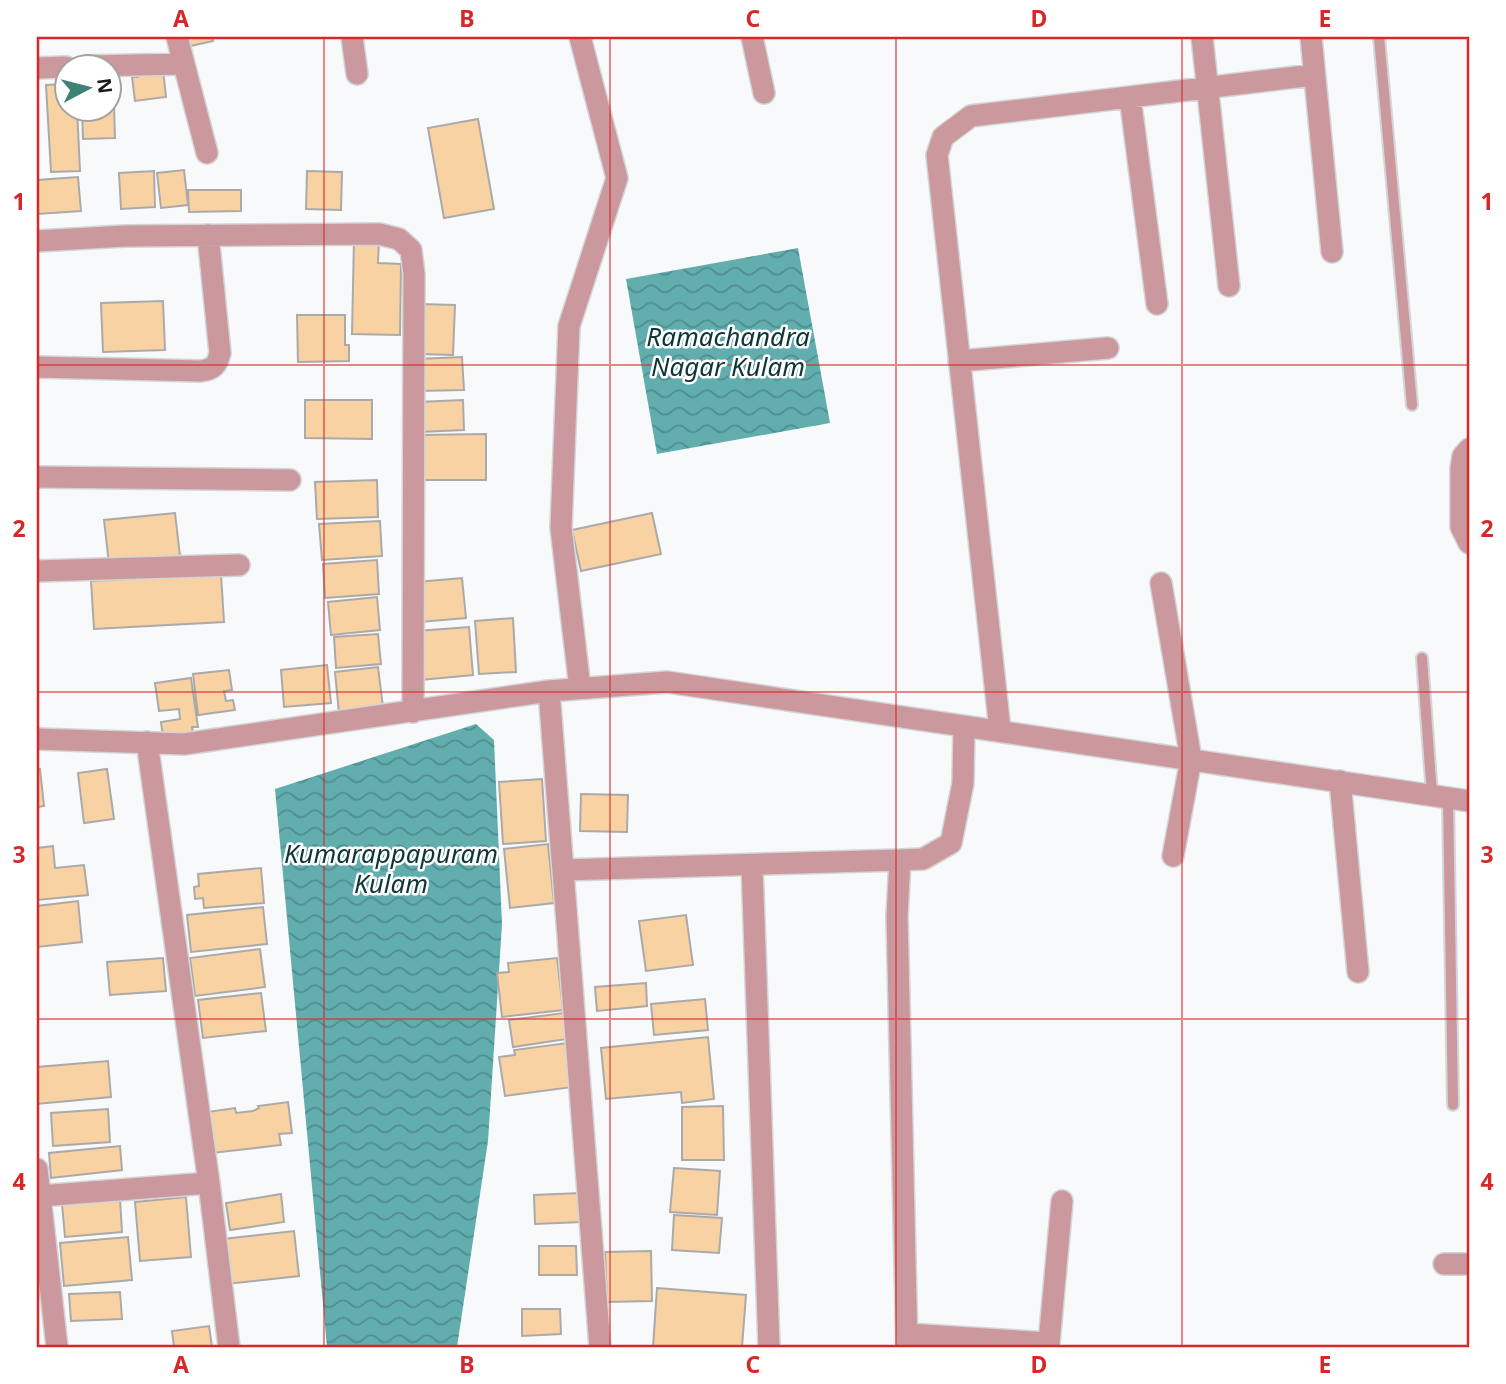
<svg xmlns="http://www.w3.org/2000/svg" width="1506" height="1384" viewBox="0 0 1506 1384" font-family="'Noto Sans',sans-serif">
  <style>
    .water { fill: url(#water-waves) }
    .building { fill: #f8d2a2; stroke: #abaaa9; stroke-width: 2 }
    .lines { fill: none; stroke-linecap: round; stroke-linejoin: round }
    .lane-casing { stroke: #d4d5d6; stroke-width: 14 }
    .street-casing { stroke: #d4d5d6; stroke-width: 24 }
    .lane { stroke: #cb989e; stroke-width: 10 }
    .street { stroke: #cb989e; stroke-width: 21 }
    .grid { fill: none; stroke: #d62828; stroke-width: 2; stroke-opacity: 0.55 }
    .labels { text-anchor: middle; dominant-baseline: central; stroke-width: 5; stroke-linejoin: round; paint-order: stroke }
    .water-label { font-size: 26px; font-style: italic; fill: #0f3536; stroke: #fff }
    .neatline { fill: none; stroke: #d62828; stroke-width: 2.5 }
    .grid-label { font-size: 23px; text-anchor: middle; font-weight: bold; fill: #d62828 }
  </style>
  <defs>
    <pattern id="water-waves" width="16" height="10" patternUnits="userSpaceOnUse" patternTransform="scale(1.75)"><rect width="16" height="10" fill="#62aeaf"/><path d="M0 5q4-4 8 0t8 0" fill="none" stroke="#508d8e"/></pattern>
  </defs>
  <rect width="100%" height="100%" fill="#f8f9fa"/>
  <!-- water -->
  <path class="water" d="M798,248L830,423L657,454L626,279Z
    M476,724L494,740L502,924L488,1141L457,1347H327L275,789Z"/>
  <!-- building -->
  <path class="building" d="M184,37H212L213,41L186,47Z
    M163,69L166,97L135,101L132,77H138L137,72Z
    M108,71H113L115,138L83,139L82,108H108Z
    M66,84V108H77L80,171L51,172L46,85Z
    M478,119L494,209L444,218L428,128Z
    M184,170L188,205L161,208L157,173Z
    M154,171L155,207L121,209L119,173Z
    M307,171L342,172L341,210L306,209Z
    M78,177L81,211L37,214V180Z
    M188,190H241V211L189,212Z
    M354,238L379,239L378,263L401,264L400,335L352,334Z
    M163,301L165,350L103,352L101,303Z
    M420,304L455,305L453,355L419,354Z
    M297,315H345V345H349V361L298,362Z
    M462,357L464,390L418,391L417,359Z
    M305,400H372V439L305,438Z
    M463,400L464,430L420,432L419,402Z
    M486,434V480H418V435Z
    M377,480L378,517L317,519L315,482Z
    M175,513L180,556L109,564L104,520Z
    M652,513L661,554L581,571L572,530Z
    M380,521L382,556L322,560L319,524Z
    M377,560L379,594L325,598L323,564Z
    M221,574L224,622L94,629L91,581Z
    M462,578L466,618L420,622L417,582Z
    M377,597L380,630L331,635L328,602Z
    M513,618L516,672L479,674L475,621Z
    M469,627L473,675L421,680L417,631Z
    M378,634L381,664L336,668L334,637Z
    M327,665L331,703L284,707L281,670Z
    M378,667L383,707L339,713L335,672Z
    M229,670L232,690L224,691L226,701L233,700L235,710L198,715L193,674Z
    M191,678L198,727H192L193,733L163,738L161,722L180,719L179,709L159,711L155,683Z
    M40,769L44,806L37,807V770Z
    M107,769L114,819L84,823L78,773Z
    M542,779L546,841L503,844L499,782Z
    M581,794L628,795L627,832L580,831Z
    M548,844L554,903L510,908L504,849Z
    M53,846L55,868L84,865L88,895L37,900V848Z
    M261,868L264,903L204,908L203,898L195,899L194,887L199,886L198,874Z
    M78,901L82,942L37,947V906Z
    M263,907L267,944L191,952L187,915Z
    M686,915L693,965L646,971L639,921Z
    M260,949L265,987L195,996L190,958Z
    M163,958L166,991L110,995L107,962Z
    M557,958L563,1010L502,1017L497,973L509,972L508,963Z
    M646,983L647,1006L597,1011L595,987Z
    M261,993L266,1031L203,1038L198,1000Z
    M705,999L708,1030L654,1035L651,1004Z
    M564,1013L567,1039L513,1047L509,1020Z
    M708,1037L714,1099L682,1103L681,1092L606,1099L601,1048Z
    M567,1043L573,1087L505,1096L499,1057L515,1055L514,1050Z
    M108,1061L111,1097L37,1104V1067Z
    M288,1102L292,1133L279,1134L281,1145L212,1153L207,1112L235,1108L236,1113L253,1111L259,1108L258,1106Z
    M723,1106L724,1160H682V1107Z
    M108,1109L110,1142L53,1146L51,1113Z
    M120,1146L122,1170L51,1178L49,1153Z
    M674,1168L720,1171L717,1215L670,1212Z
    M580,1193L581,1222L535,1224L534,1195Z
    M281,1194L284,1222L230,1230L226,1203Z
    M186,1197L191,1257L140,1261L135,1202Z
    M120,1199L122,1232L65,1237L62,1204Z
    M674,1215L722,1218L719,1253L672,1250Z
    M294,1231L299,1276L227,1284L223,1239Z
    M128,1237L132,1280L64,1286L60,1243Z
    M539,1246H576L577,1275H539Z
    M651,1251L652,1301L607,1302L605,1252Z
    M657,1288L746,1295L742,1347H653Z
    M120,1292L122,1319L71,1321L69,1294Z
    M522,1309H560L561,1334L522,1336Z
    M209,1326L212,1347H174L172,1331Z"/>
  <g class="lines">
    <defs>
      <path id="lane" d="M1379,37L1412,405
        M1422,658L1432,795
        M1448,798L1453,1105"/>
      <path id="street" d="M177,37L207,153
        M352,37L357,74
        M752,37L764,93
        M1202,37L1229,286
        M1311,37L1332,252
        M89,66L184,64
        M37,68L66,67
        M1130,97L1157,304
        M37,241L125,236L379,234L399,239L411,250L414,274L413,712
        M959,361L1108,348
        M37,367L201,371C213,369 217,366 220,353L208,235
        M1469,449L1463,456L1461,468V527L1469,543
        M37,477L290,480
        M37,571L239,565
        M1161,583L1191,759L1173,856
        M580,688L561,528L569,326L617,178L580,37
        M549,691L600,1347
        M1000,730L937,155L943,137L971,116L1313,75
        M37,739L184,744L549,691L667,682L1469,801
        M147,742L209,1183L229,1347
        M1340,781L1358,972
        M752,865L769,1347
        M563,870L900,860
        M37,1169L57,1347
        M40,1196L209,1183
        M1444,1264H1469
        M907,1334L1049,1343L1062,1201
        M907,1347L897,916L900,860L923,859L951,843L963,783L964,726"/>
    </defs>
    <!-- lane casing -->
    <use href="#lane" class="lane-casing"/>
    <!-- street casing -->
    <use href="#street" class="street-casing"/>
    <!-- lane -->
    <use href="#lane" class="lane"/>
    <!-- street -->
    <use href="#street" class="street"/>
  </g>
  <!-- grid -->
  <path class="grid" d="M324,37V1347M610,37V1347M896,37V1347M1182,37V1347M37,365H1469M37,692H1469M37,1019H1469"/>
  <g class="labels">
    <!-- water labels -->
    <g class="water-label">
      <text x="728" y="336">Ramachandra<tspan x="728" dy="30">Nagar Kulam</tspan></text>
      <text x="391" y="853">Kumarappapuram<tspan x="391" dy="30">Kulam</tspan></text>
    </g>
  </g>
  <!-- border -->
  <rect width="1506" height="1384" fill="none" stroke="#ffffff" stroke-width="77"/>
  <!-- north arrow -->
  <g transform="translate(88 88) rotate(83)"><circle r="33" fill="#ffffff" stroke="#a3a3a3" stroke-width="2"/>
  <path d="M0-5L12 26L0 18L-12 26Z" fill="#3e8275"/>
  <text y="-10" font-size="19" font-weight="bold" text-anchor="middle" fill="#191919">N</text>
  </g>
  <rect x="38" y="38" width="1430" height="1308" class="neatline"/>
  <g class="grid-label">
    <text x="181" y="27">A</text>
    <text x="467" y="27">B</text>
    <text x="753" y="27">C</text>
    <text x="1039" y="27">D</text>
    <text x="1325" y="27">E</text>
    <text x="19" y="210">1</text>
    <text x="1487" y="210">1</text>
    <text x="19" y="537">2</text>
    <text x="1487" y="537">2</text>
    <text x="19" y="863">3</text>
    <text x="1487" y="863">3</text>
    <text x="19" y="1190">4</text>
    <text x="1487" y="1190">4</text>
    <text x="181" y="1373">A</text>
    <text x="467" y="1373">B</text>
    <text x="753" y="1373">C</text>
    <text x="1039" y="1373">D</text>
    <text x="1325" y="1373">E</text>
  </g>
</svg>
